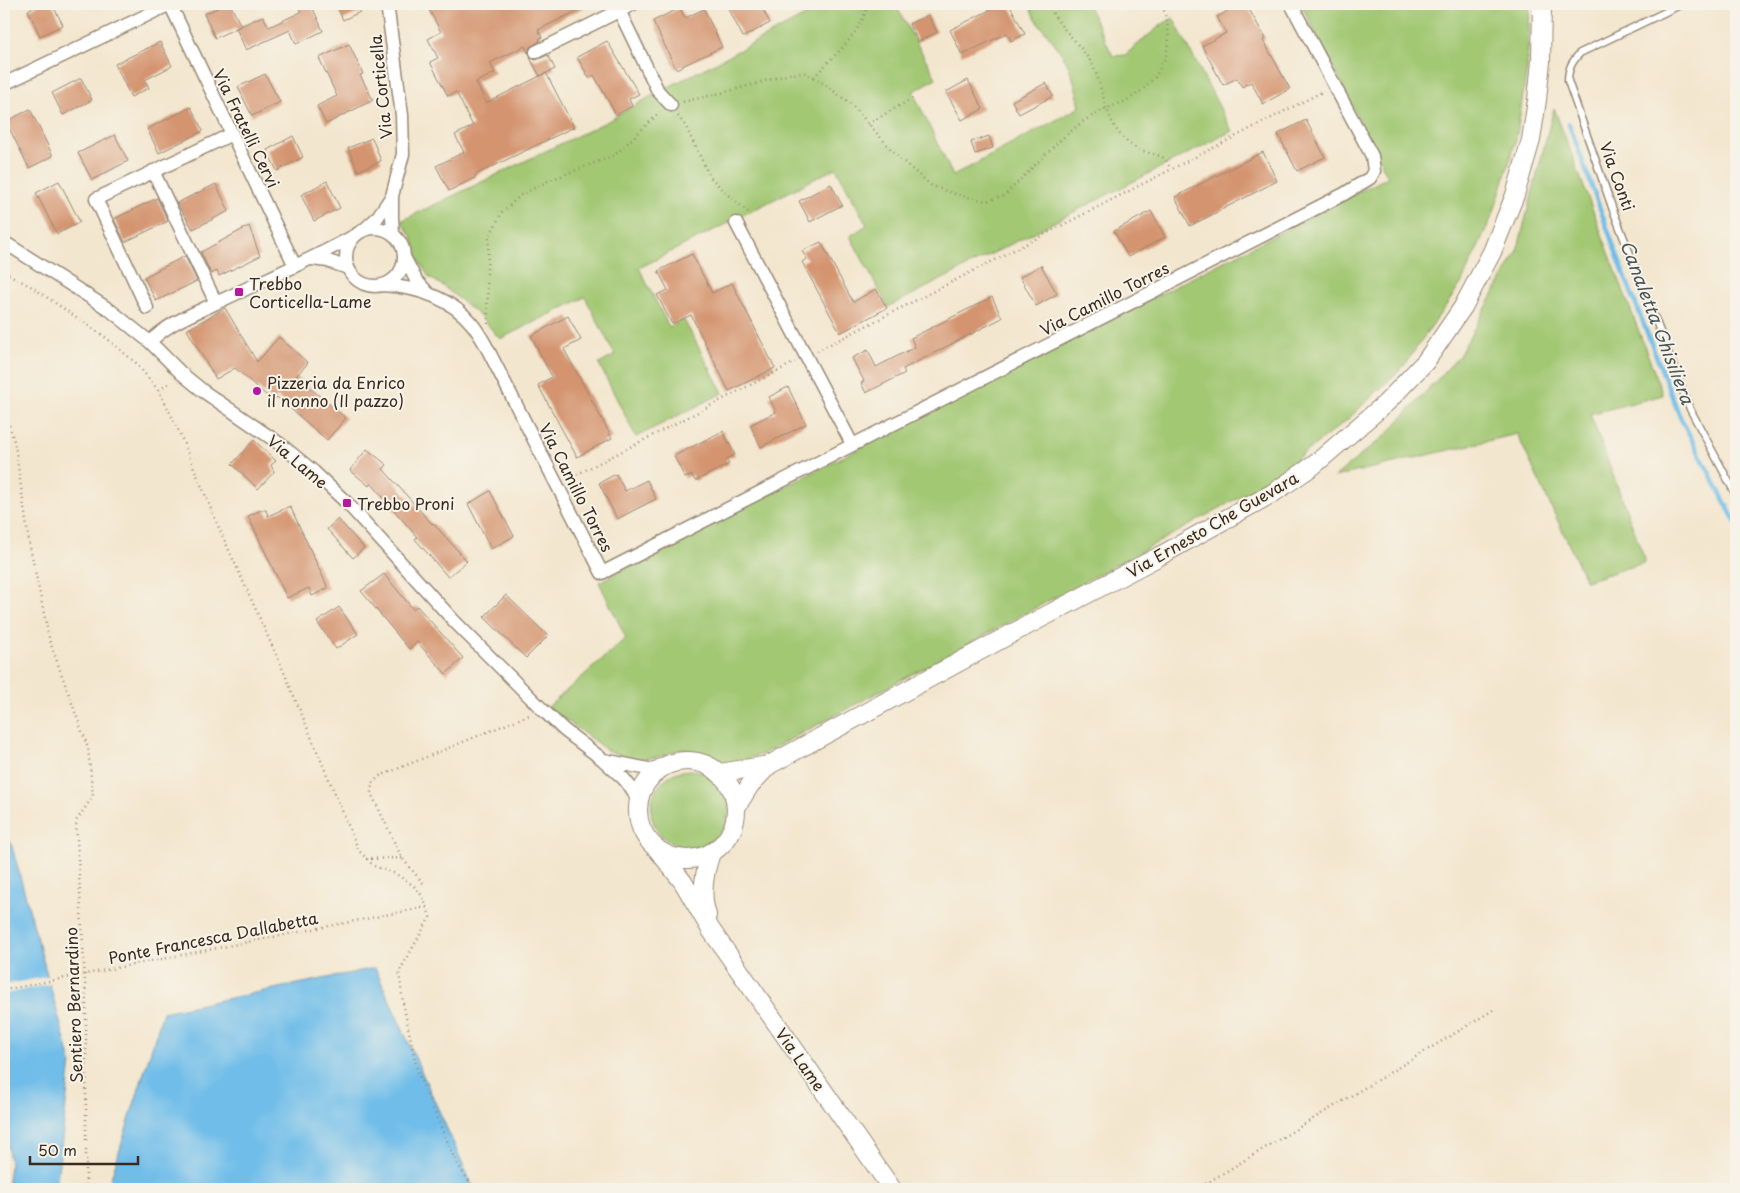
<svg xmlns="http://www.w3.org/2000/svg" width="1740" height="1193" viewBox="0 0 1740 1193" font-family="'Playpen Sans',sans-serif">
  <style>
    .green { fill: #a2c873; stroke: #6e7948 }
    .water { fill: #6fbde9; stroke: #557484 }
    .pier { fill: #f3e6ce }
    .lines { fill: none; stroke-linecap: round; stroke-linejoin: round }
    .stream { stroke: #6fbde9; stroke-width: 4.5 }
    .building { fill: #d4946f }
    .lane-casing { stroke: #978876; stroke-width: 9 }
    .street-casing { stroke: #978876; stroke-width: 15 }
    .secondary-casing { stroke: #978876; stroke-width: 20 }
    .path { stroke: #978876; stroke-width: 2.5; stroke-dasharray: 1 4; stroke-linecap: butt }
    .lane { stroke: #fff; stroke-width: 6 }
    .street { stroke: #fff; stroke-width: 12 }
    .secondary { stroke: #fff; stroke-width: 18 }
    .path-bridge { stroke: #978876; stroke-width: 2.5; stroke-dasharray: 1 4; stroke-linecap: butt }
    .poi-dot { fill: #b5179e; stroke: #f7f3e8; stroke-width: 2 }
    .labels { text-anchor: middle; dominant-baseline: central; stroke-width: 4; stroke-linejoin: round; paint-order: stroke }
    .street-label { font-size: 16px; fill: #3b2a1e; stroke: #f7f3e8 }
    .poi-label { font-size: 16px; fill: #3b2a1e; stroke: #f7f3e8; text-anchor: start }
    .water-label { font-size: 18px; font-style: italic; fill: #4b565b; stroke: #f7f3e8 }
  </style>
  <rect width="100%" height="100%" fill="#f7f3e8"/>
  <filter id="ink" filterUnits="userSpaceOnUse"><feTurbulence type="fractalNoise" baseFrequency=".02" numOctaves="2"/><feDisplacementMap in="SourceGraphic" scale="10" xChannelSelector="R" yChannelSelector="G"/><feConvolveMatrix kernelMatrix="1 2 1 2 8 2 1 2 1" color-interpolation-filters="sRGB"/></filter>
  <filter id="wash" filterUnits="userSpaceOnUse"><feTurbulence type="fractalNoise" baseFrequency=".0096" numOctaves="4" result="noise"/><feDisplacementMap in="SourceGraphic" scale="20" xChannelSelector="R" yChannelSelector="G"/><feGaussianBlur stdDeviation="1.12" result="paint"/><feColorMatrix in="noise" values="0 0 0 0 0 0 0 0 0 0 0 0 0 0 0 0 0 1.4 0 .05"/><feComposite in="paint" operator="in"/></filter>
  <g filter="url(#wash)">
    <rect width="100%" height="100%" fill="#f3e6ce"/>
    <!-- green -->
    <path class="green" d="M828,4H895L936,78L913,92L953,176L1080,107C1076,89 1073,72 1063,56C1053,38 1035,24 1029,4H1087L1113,56L1125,55L1161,25L1173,18L1232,131L888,307L850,236L867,225L836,168L639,268L669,327L684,320L723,393L636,437L599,364L615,355L585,297L500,339L481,317L443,286L429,277L418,259L412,237L401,221L610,120L653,95Z
      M1301,4H1530L1527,69L1516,140L1494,212L1461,284L1403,367L1347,420L1268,481L1179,531L763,754L735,763L718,762L703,754L683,749L658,757L637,760L608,751L548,707L626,638L599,582L1388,177Z
      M1554,108L1663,395L1590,414L1646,562L1586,581L1517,434L1334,477L1386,435L1459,356L1517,252Z
      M651 809a39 39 0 1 1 78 0a39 39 0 1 1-78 0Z"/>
    <!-- water -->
    <path class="water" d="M4,833L11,843L71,1062L56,1189H7L10,1164L4,1116Z
      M375,968L474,1189H112L110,1181L163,1012Z"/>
    <!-- pier -->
    <path class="pier" d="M50,976L52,984L4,994V985Z"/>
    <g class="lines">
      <!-- stream -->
      <path class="stream" d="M1569,124L1624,274L1680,417L1736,523"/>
    </g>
    <g id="blocks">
      <!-- building -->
      <path class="building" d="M40,4H52L63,25L40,36L28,10Z
        M226,4H230L241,26L215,38L204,14Z
        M307,4H311L323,31L296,44L290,30L246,50L236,28L263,16L269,27L301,12L299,8Z
        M336,4H356L360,12L343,20Z
        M426,4H591L538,30L542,37L539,39L540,41L530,47L528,53L525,46L490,63L495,73L476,82L486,103L546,73L574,127L475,175L476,177L449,191L436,166L464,152L455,135L473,126L456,92L448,96L430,62L438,58L428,39L441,32Z
        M726,4H760L770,23L743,37Z
        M1002,4H1009L1025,34L1011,41L1007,33L962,55L950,30Z
        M1240,4H1246L1266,39L1263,40L1290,89L1263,104L1251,82L1242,87L1237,78L1223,85L1202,46L1226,33L1217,17Z
        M680,8L685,18L704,9L722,47L676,69L653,21Z
        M928,15L937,32L918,42L909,24Z
        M607,41L639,94L629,99L632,106L616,115L594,75L589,78L577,57Z
        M160,42L172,66L145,80L149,88L131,97L115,64Z
        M349,44L363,74L360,75L373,100L326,124L317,106L337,96L319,58Z
        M548,55L555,69L540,76L530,58L536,60Z
        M265,74L280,102L252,116L238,87Z
        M81,78L92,100L63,115L52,93Z
        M968,80L983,109L962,120L946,92Z
        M1046,83L1053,96L1019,114L1012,101Z
        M191,107L203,131L159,153L147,129Z
        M30,109L53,156L29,168L6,122Z
        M1306,120L1325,157L1297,171L1278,134Z
        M115,135L128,161L92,180L78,153Z
        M293,136L303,157L277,171L267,150Z
        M989,136L993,148L975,154L971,142Z
        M372,138L381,161L358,171L348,148Z
        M1263,152L1277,181L1190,226L1175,197Z
        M59,181L80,222L57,234L36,193Z
        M327,181L340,208L314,221L301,195Z
        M216,184L229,211L193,229L177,203Z
        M831,184L842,205L810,222L799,201Z
        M157,198L168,221L125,242L114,219Z
        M1151,211L1165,237L1128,257L1114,231Z
        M249,226L260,256L219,276L217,271L211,274L201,252Z
        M821,242L853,302L876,289L887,308L840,333L802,262L807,259L802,251Z
        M692,254L712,293L732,283L775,368L729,391L691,315L672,324L657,295L668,290L658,271Z
        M185,256L197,281L156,301L144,277Z
        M1041,265L1057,294L1036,306L1020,277Z
        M992,297L1002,318L903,369L905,373L866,393L861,383L864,381L852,358L868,350L876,367L915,347L911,338Z
        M225,308L257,362L279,337L308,363L296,376L346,418L327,440L277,397L273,401L235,368L216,379L187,330Z
        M568,316L581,340L564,349L612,438L577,457L538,385L552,377L531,336Z
        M788,387L806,424L761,447L750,425L776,412L769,397Z
        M723,431L735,455L726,459L729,464L695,481L692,475L685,478L674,456Z
        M254,440L276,461L271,465L274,472L258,489L232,464Z
        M367,449L387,465L383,469L432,524L433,523L467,561L448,577L415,539L417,537L371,483L369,486L350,470Z
        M616,474L625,491L647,480L656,499L617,519L599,483Z
        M490,491L514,536L491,549L468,504Z
        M290,506L328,588L312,596L309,588L287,598L248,516L261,510H266L268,516Z
        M338,519L364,548L353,558L327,529Z
        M384,574L413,609L417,606L463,658L446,674L417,642L409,649L361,591Z
        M506,595L548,636L526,658L484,617Z
        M339,607L358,634L336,649L317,622Z"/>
    </g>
  </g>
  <g filter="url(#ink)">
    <use href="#blocks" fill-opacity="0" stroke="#978876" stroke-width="1"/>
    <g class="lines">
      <defs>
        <path id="lane" d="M1682,4L1580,53C1572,62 1568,68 1568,81L1613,210L1690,409L1736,495"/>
        <path id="street" d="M170,4L295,266
          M387,4L402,115L403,154L392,196V217L393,234
          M616,4L658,91L671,105
          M536,52L633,4
          M4,84L170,4
          M153,171L216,303
          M736,223L852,444
          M346 257a29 29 0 1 1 58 0a29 29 0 1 1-58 0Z
          M365,229L377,218L392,196
          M4,242L110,310L150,342L181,373L203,391L280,444L314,472L347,503L454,621L542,709L564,730L602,759L624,779L632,789L639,803
          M404,257L416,280L427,292
          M312,259L328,261L348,268
          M382,285C415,287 450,297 472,324C477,330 481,337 485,344L602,573L1344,194L1370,178L1374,171L1372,156L1291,4
          M147,308L96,199L232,134
          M150,342C168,323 193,314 216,303C262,281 309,261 354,236
          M604,760L658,771"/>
        <path id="secondary" d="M638 810a49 49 0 1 1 98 0a49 49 0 1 1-98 0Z
          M720,773L769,765L1009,635L1156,558L1273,493L1314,465L1386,403L1426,361L1463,307L1492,252L1515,195L1531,140L1537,100L1541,61L1542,4
          M737,806L750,785L769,765
          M657,849L683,882L711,930L892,1189
          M707,915C700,894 704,873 711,853"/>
      </defs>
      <!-- lane casing -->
      <use href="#lane" class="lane-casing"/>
      <!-- street casing -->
      <use href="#street" class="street-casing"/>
      <!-- secondary casing -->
      <use href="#secondary" class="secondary-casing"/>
      <!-- path -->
      <path class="path" d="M1048,4C1058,28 1081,43 1093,66C1103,88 1104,113 1119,133C1125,141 1134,148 1143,151C1151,154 1159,154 1165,159C1167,162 1169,166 1171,169
        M814,77C832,57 864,32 867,4
        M683,102L733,90L790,74L805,73L820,81L851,104L898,157L932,186L958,195L986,201L1004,196L1058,142L1082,122L1105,109L1126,101L1142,90L1155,77L1166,56L1169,39L1167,21L1162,4
        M678,116L685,125L710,177L725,192L749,213L747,214
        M868,124L913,98
        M4,272L32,287L105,337L136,363L159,391L177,427L219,528L283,670L359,851L374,866L396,874L414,886L423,897L430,917L399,972L403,1003L418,1074L457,1164L475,1189
        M488,324L487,269L489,237L502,212L521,195L548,181L615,155L660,112
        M817,351L1324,91
        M159,390L171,382
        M4,406L15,445L29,542L50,642L88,748L93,796L76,821L86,999V1189
        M568,479L795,362
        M366,859L402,858
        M423,883L402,858L371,793L372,783L380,776L529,715
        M421,908L427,907
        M1197,1189L1495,1009"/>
      <!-- lane -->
      <use href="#lane" class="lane"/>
      <!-- street -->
      <use href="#street" class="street"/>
      <!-- secondary -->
      <use href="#secondary" class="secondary"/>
      <!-- path-bridge -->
      <path class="path-bridge" d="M4,990L421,908"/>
    </g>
  </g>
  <!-- markers -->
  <g class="poi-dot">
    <rect x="234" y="287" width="10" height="10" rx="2.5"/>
    <circle cx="257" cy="391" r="5"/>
    <rect x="342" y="498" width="10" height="10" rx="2.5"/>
  </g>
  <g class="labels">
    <!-- street labels -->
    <g class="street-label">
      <text transform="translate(380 87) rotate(-96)">Via Corticella</text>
      <text transform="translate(247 128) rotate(64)">Via Fratelli Cervi</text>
      <text transform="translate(1618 176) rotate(70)">Via Conti</text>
      <text transform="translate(1104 298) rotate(-27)">Via Camillo Torres</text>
      <text transform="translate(298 461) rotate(40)">Via Lame</text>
      <text transform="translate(577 487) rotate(63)">Via Camillo Torres</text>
      <text transform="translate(1212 524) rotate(-30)">Via Ernesto Che Guevara</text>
      <text transform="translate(213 937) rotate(-11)">Ponte Francesca Dallabetta</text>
      <text transform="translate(73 1005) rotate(-92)">Sentiero Bernardino</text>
      <text transform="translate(801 1059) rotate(55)">Via Lame</text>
    </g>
    <!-- poi labels -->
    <g class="poi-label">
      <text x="249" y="283">Trebbo<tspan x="249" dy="18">Corticella-Lame</tspan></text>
      <text x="267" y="382">Pizzeria da Enrico<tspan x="267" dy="18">il nonno (Il pazzo)</tspan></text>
      <text x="357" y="503">Trebbo Proni</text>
    </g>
    <!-- water labels -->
    <g class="water-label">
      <text transform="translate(1658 322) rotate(69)">Canaletta Ghisiliera</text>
    </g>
  </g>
  <!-- margin -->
  <rect width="1740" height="1193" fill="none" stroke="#f7f3e8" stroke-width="20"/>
  <!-- scale -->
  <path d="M30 1156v8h108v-8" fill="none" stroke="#3b2a1e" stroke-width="2.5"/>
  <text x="38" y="1156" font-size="15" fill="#3b2a1e" stroke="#f7f3e8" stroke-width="4" paint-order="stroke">50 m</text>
</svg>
